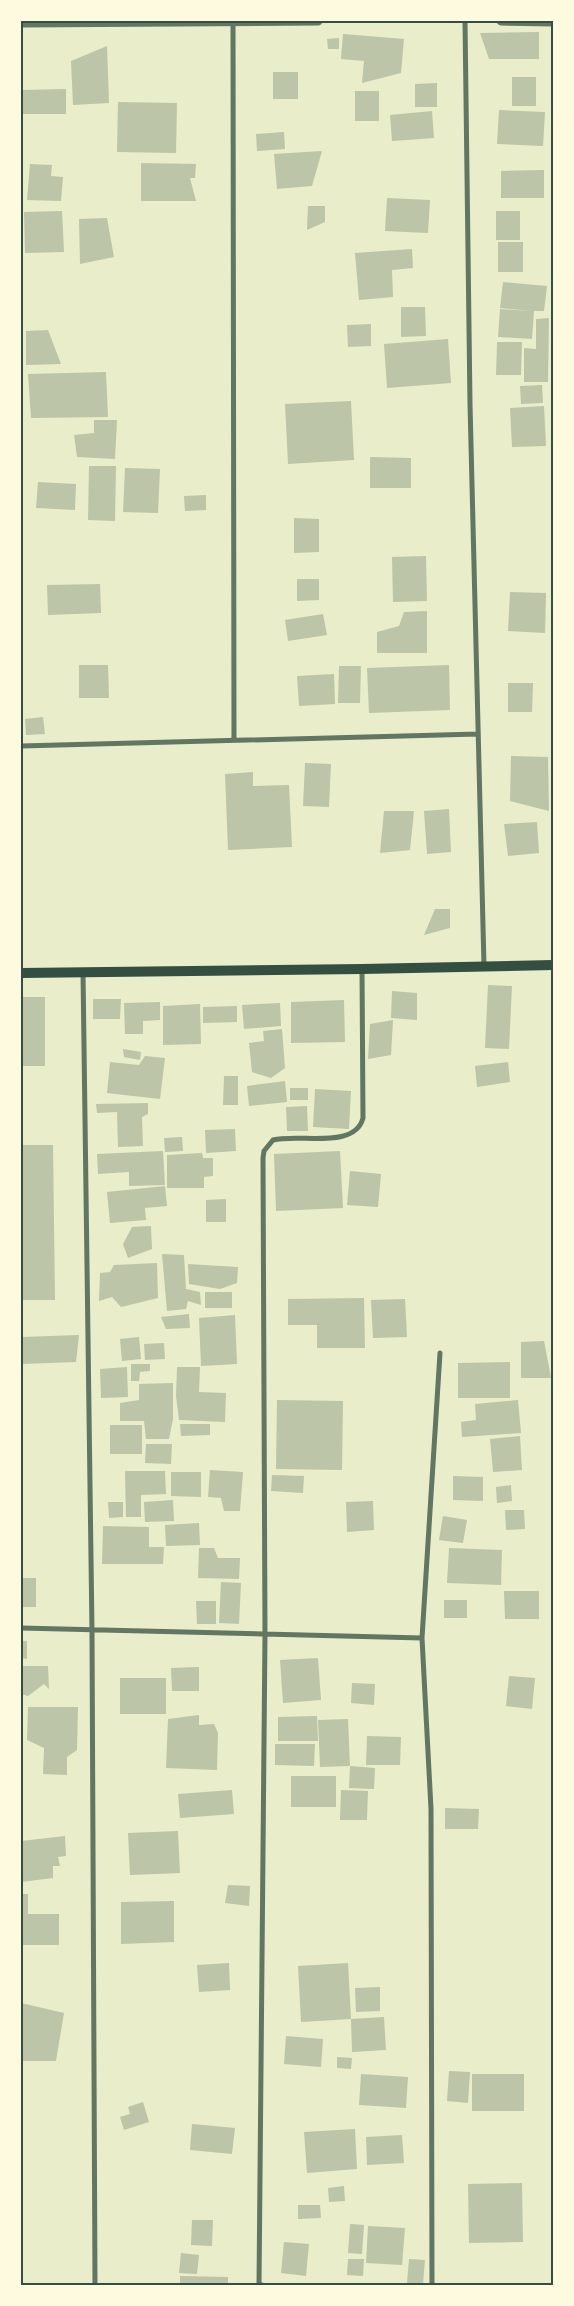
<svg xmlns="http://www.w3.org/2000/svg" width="574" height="2306" viewBox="0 0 574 2306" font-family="Karla,sans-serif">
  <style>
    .building { fill: #bcc5a7 }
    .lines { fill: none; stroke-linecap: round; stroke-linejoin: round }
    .minor { stroke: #617663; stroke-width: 5 }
    .tertiary { stroke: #617663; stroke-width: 9 }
    .secondary { stroke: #344e41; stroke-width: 10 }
    .neatline { fill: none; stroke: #344e41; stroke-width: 2 }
  </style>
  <rect width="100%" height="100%" fill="#e9edc9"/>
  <!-- building -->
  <path class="building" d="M539,32V59H489L480,33Z
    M343,34L404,39L401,73L362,83L364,61L341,59Z
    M339,38V49H328L327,39Z
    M107,46L109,103L73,105L71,61Z
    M273,72H298V99H273Z
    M512,77H536V106H512Z
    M437,83V107H415V84Z
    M66,89V114H22L21,90Z
    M355,91H379V121H355Z
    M118,102L177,103L176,153L117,152Z
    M499,110L545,112L543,146L497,144Z
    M432,111L434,138L392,141L390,115Z
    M284,132L285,149L257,151L256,134Z
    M322,151L312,186L277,189L274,154Z
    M141,163L196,164L195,178H190L196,201H141Z
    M30,164L52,165L51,176L63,177L61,201L27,200Z
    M544,170V198H501V171Z
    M387,198L430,200L428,233L385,231Z
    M308,206H325V222L307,230Z
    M62,211L64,252L25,253L24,212Z
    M496,211H520V240H496Z
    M107,218L114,257L80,264L79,219Z
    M498,242H523V272H498Z
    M412,249L413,268L392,270L393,297L359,300L355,253Z
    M503,282L547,286L544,311H534L532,339L498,337L500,309L531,311L500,308Z
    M401,307H425L426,336L401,337Z
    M549,318L548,382H524V348L536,349V319Z
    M371,324V346L348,347L347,325Z
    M48,330L61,364L26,365V331Z
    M448,339L451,383L387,388L384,344Z
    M497,342H522L521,375H496Z
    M106,372L108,417L31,418L28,374Z
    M542,385L543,403L521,404L520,386Z
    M351,401L354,460L288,464L285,404Z
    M544,406L546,446L512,447L510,408Z
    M94,420H117L115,459L77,457L74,435L94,433Z
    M370,457L411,458V488H370Z
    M89,466H116L115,521L88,520Z
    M125,468L160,469L158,513L123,512Z
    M38,482L76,484L75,510L36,508Z
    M206,495V510L185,511L184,496Z
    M294,518L319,519V552L294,553Z
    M426,556L427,601L393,602L392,557Z
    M297,579H319V600L297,601Z
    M100,584L101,613L48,615L47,585Z
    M510,592L546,593L545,633L508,631Z
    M427,611V653H377V632L399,626L404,612Z
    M323,614L327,635L288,641L285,620Z
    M79,665H108L109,698H79Z
    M449,665L450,710L369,713L367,668Z
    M339,666H361L360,703H338Z
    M334,674L335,704L299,706L297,676Z
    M508,683H533L532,712H508Z
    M43,717L45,734L26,735L25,719Z
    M511,756L548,757L549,811L510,801Z
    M305,763L331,764L329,807L303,806Z
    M253,772V786L289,785L292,847L228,850L225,774Z
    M449,809L451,852L427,854L424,811Z
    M384,811H414L410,850L380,853Z
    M537,822L539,853L508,856L504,824Z
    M435,909H450V928L424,935Z
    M488,985L512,986L509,1049L485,1048Z
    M392,991L417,993V1020L391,1018Z
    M21,997H45V1066H21Z
    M93,999H121L120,1019H93Z
    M344,1000L345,1042L291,1043V1002Z
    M160,1002V1020L143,1021V1034H125L124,1003Z
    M280,1003L281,1026L244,1029L242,1005Z
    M200,1004L201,1044L163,1045V1006Z
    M237,1006V1022L203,1023V1007Z
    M393,1020L391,1055L368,1059L370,1024Z
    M282,1029L285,1068L271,1078L252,1072L249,1043L264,1041L263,1031Z
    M123,1049L141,1052L140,1060L124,1057Z
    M145,1056L165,1058L160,1099L107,1093L110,1062L139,1065Z
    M508,1062L510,1082L477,1087L475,1066Z
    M224,1076H238V1105H223Z
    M285,1081L287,1102L249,1106L247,1086Z
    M290,1088H308V1100H290Z
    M315,1089L351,1091L349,1129L313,1127Z
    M148,1103V1114L142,1117L143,1146L118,1147L117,1112L97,1113L96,1104Z
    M307,1106L308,1131H287L286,1107Z
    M235,1129L236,1151L206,1153L205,1130Z
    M182,1137L183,1151L165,1152L164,1138Z
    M21,1145H53L55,1300H21Z
    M163,1151L165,1185L129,1186V1172L98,1174L97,1154Z
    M340,1151L343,1208L276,1211L274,1154Z
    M202,1153L203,1158H213V1176L204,1177V1188H167V1155Z
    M350,1171L381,1174L378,1207L347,1205Z
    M165,1186L167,1206L145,1208L146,1220L110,1223L107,1192Z
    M226,1199V1222H206V1200Z
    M151,1226L152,1249L128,1258L123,1244L132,1227Z
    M162,1254L184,1255L186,1289L200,1292L201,1305L188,1301L186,1309L167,1311Z
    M157,1263L158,1298L121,1307L112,1297L99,1301L100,1273L110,1272L114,1265Z
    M188,1264L238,1267L237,1283L220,1289L189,1284Z
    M205,1292H232V1308H205Z
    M364,1298L365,1348H317V1325H288V1299Z
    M405,1299L407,1337L373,1338L371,1300Z
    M189,1314L190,1328L166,1329L161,1317Z
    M235,1315L237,1364L201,1366L199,1318Z
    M79,1335L76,1362L22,1364V1337Z
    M139,1337L141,1359L122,1361L120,1339Z
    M544,1341L551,1378H521V1342Z
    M164,1343L165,1359L145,1360L144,1344Z
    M510,1362V1398H458V1363Z
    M131,1364H150V1371L140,1372L139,1381H131Z
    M127,1367L128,1397L101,1398L100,1369Z
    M177,1367H200L199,1392L226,1393L225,1422L179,1420L176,1396Z
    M173,1383V1419L169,1439H146L144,1421H120V1403L139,1400V1384Z
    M277,1400L343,1401L342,1470L276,1469Z
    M518,1400L521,1433L462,1437L461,1422L476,1420L475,1404Z
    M180,1424H210V1435L181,1436Z
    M110,1425H142V1454H110Z
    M520,1436L522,1470L493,1472L490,1439Z
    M146,1444H172L171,1464L145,1463Z
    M210,1470L243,1472L240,1511H224L221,1498L208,1497Z
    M125,1471H165L166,1494L141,1495V1517H126Z
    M171,1472H201V1497L171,1496Z
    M272,1475L304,1476L303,1493L271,1491Z
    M453,1476L483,1477V1501L453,1500Z
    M511,1485L512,1501L497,1503L496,1487Z
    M173,1500L174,1521L145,1522L144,1502Z
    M373,1501L374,1530L347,1532L346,1502Z
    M108,1502H123V1517L109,1518Z
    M505,1510H524L525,1529L506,1530Z
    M443,1516L467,1520L463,1543L439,1540Z
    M199,1523L200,1545L166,1546L165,1525Z
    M103,1526L149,1527V1547H164L163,1564H102Z
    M199,1548H214L218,1558H240L239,1579L198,1578Z
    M449,1548L502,1550L501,1585L447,1583Z
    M21,1578H36V1607H21Z
    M221,1582L241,1583L239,1624L219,1623Z
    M504,1591H539V1619H505Z
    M444,1600H467V1618H444Z
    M196,1601H216V1624H197Z
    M21,1641H27V1659L21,1658Z
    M318,1658L321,1700L283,1703L280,1660Z
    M21,1666H48L49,1689L44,1684L28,1696L21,1694Z
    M199,1667V1691H172L171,1668Z
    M509,1676L535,1678L532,1709L506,1706Z
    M120,1678H166V1714H120Z
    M352,1683L375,1684L374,1705L351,1703Z
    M28,1707H78L77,1750L67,1757V1775L43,1774L44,1748L27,1740Z
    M199,1715V1725L214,1724L218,1733L217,1770L166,1768L168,1719Z
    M317,1716L318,1741H278V1717Z
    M348,1719L350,1766L320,1767L318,1720Z
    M367,1736L401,1737L400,1765H366Z
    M275,1744H315L314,1766L275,1765Z
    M350,1766L375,1768L374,1789L349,1788Z
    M291,1776H336V1807H291Z
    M232,1790L234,1814L180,1818L178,1794Z
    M341,1790L368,1791L367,1820H340Z
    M445,1808L479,1809L478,1829H445Z
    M178,1831L180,1873L130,1875L128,1833Z
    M65,1836L66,1856L58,1857L60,1866H53V1878L21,1882V1841Z
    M228,1885L250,1886L249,1906L225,1903Z
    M21,1894H28V1914H59V1945H21Z
    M174,1901V1942L121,1944V1902Z
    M229,1963L230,1990L199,1992L197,1965Z
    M348,1963L351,2019L301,2022L298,1966Z
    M380,1987V2011L356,2012L355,1988Z
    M21,2003L64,2013L56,2061H21Z
    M384,2017L386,2050L352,2052L351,2019Z
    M286,2036L323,2039L321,2067L284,2064Z
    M337,2057L352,2058L351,2069L337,2068Z
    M449,2071L470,2072L468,2103L447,2101Z
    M361,2074L408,2077L406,2108L359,2105Z
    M472,2074H524V2111H472Z
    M143,2102L149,2122L124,2130L120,2117L130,2114L128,2107Z
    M192,2124L235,2128L232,2154L190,2150Z
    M355,2129L357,2169L307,2173L304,2132Z
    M402,2135L404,2163L367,2165L366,2137Z
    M522,2183L523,2242L469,2243L468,2184Z
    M344,2186L345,2201L329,2202L328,2188Z
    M298,2205H320L321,2218L298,2219Z
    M192,2220H213L212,2246L191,2245Z
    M350,2224L364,2225L362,2254L348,2253Z
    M368,2226L405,2228L402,2265L366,2263Z
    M284,2242L309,2244L306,2276L281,2273Z
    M181,2253L199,2255L197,2274L179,2273Z
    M348,2259H364L363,2276L347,2275Z
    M409,2259L425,2260L423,2284L407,2283Z
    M180,2276L228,2277V2285H180Z"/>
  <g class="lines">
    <!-- minor -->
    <path class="minor" d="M465,21L470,404L484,966
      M233,22L234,740
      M21,746L478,734
      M83,972L92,1631L95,2285
      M21,1628L422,1638
      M262,2285H259L265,1634L263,1158L264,1151L273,1140C298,1133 355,1150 363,1118L362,969
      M432,2285L431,1809L422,1638L440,1353"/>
    <!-- tertiary -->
    <path class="tertiary" d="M501,21L553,22
      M21,23L318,21"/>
    <!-- secondary -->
    <path class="secondary" d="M21,973L362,969L553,965"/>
  </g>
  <!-- border -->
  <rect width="574" height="2306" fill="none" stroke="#fefae0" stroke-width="45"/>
  <rect x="22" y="22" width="530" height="2262" class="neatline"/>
</svg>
